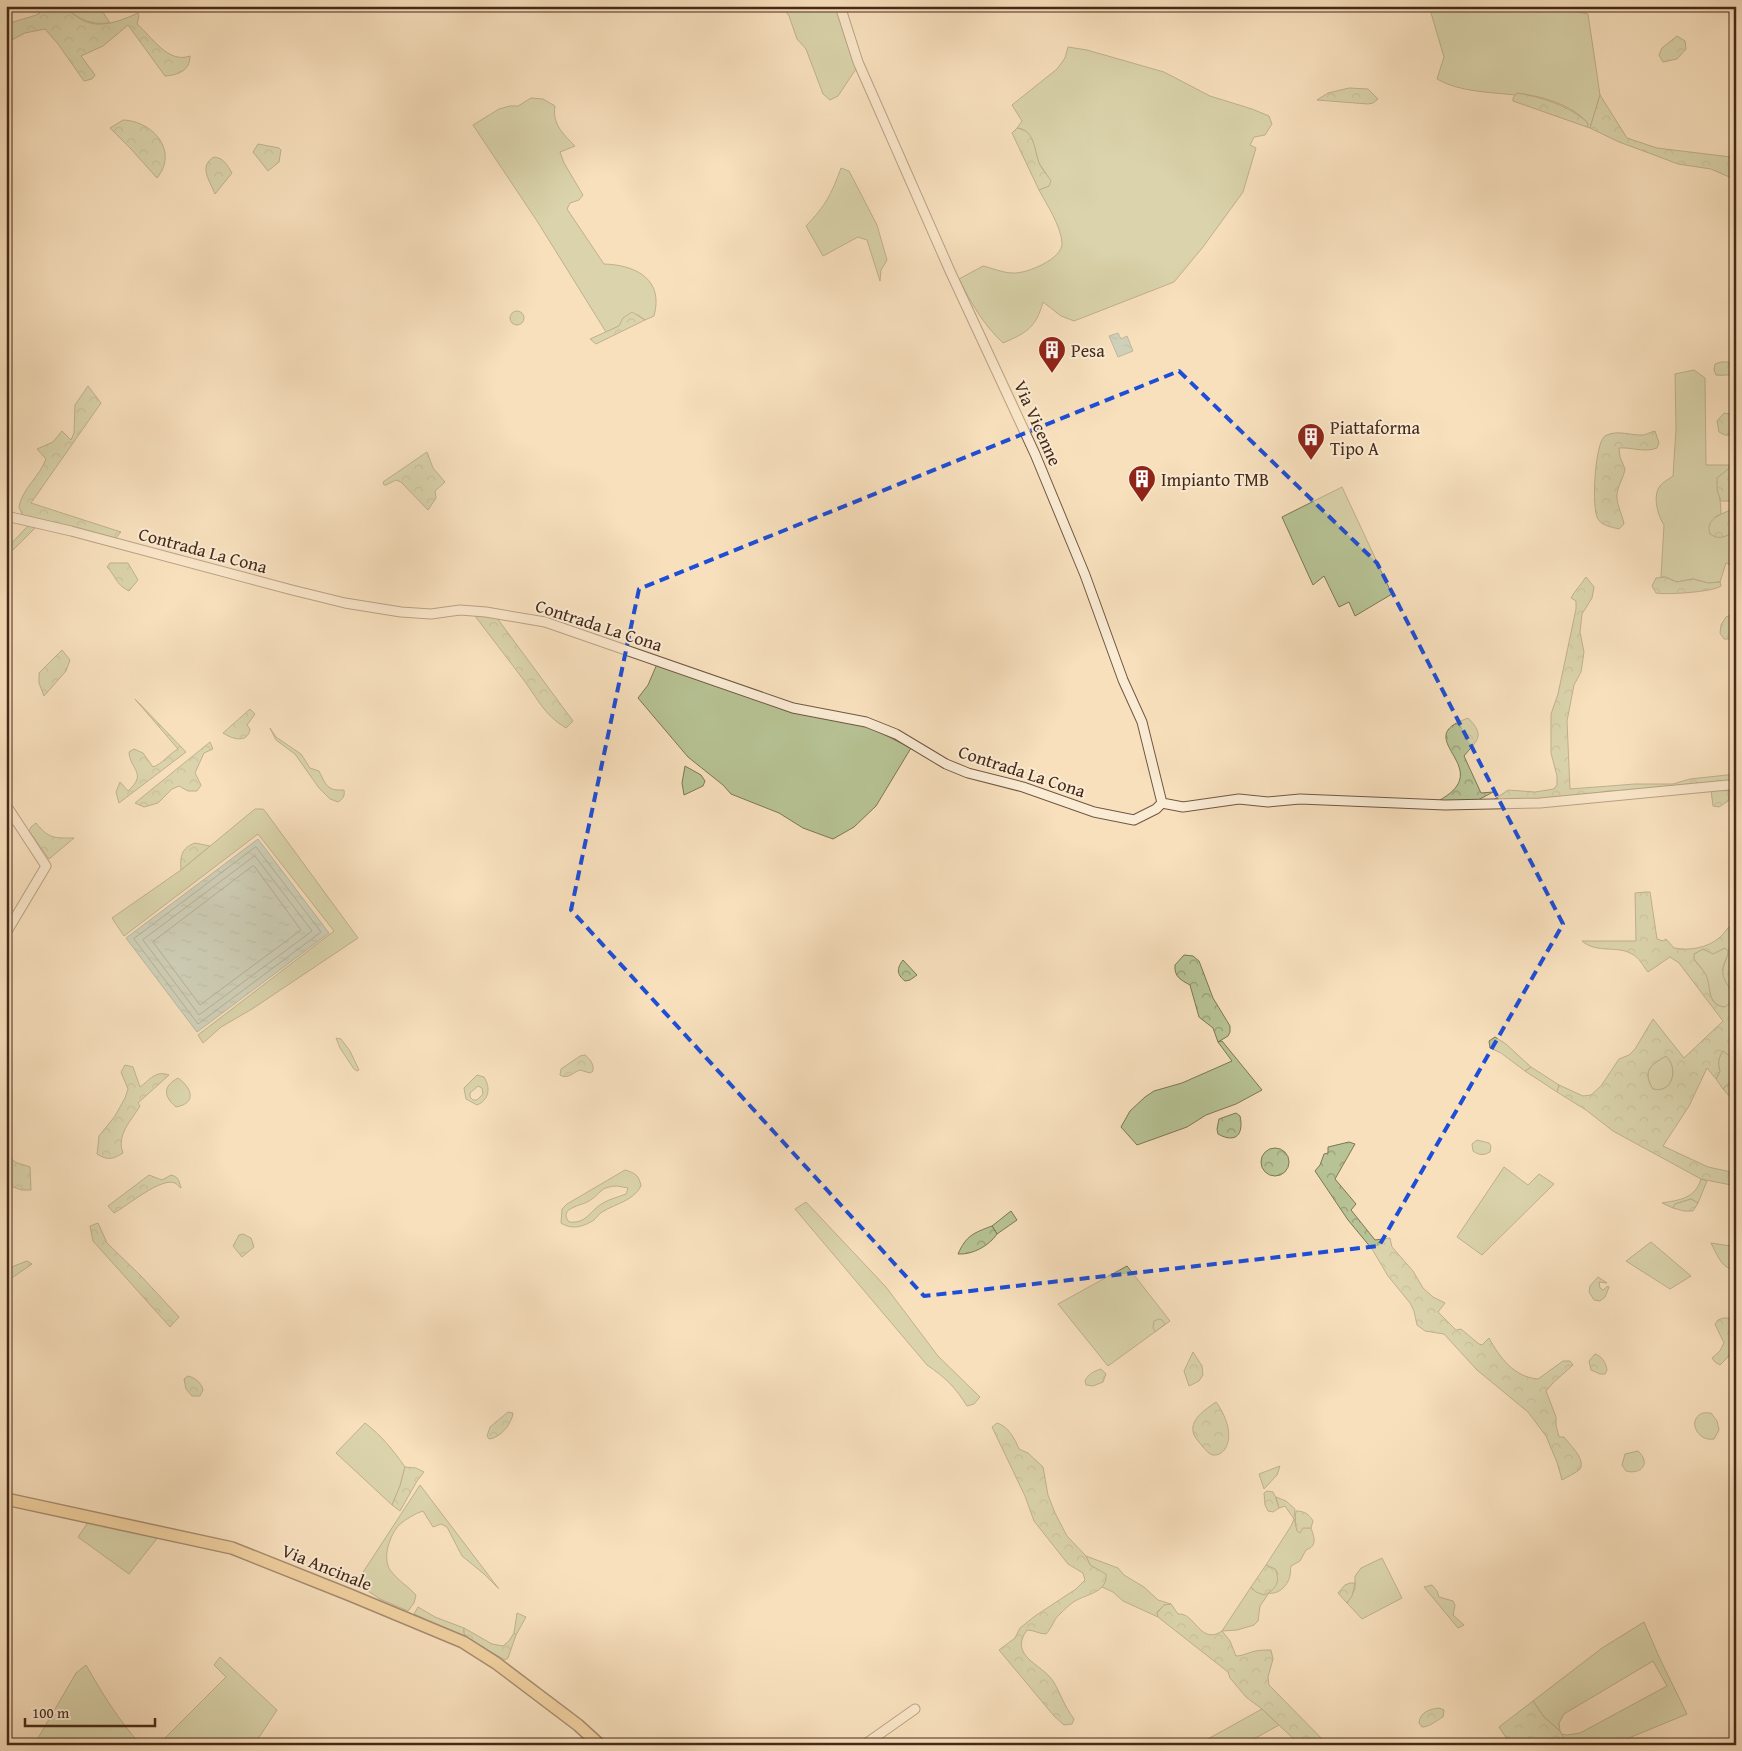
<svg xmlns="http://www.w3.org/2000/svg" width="1742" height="1751" viewBox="0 0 1742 1751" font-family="'Gentium Book Plus',serif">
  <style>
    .green { fill: #b7c395; stroke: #7e7656; fill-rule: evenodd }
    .forest { fill: url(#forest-crowns); stroke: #7e7656; fill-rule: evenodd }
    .water { fill: url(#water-ripples); stroke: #7a8275 }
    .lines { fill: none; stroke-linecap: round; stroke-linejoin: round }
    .shore { stroke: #727366; stroke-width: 1 }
    .minor-casing { stroke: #725741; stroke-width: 11 }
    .major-casing { stroke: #462918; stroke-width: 14 }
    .minor { stroke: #faebd4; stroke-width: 9 }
    .major { stroke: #ecc07e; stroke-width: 11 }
    .marked { fill: none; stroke: #1d4ed8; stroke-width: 4; stroke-dasharray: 10 6; stroke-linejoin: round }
    .labels { text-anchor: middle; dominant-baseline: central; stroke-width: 4; stroke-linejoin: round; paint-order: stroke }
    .poi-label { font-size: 18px; fill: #462918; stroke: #faebd4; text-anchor: start }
    .street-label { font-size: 18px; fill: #462918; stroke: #faebd4 }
  </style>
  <defs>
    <pattern id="forest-crowns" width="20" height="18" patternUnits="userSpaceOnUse" patternTransform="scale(1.25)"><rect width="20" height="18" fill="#b7c395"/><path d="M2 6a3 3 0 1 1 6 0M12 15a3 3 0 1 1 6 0" fill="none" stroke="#979e79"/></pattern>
    <pattern id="water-ripples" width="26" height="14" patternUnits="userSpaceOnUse" patternTransform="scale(1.25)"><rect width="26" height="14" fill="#9dbdb3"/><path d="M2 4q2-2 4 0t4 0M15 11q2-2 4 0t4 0" fill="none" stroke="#829a91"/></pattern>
  </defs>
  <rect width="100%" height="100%" fill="#f8e0bd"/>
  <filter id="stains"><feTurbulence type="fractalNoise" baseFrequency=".004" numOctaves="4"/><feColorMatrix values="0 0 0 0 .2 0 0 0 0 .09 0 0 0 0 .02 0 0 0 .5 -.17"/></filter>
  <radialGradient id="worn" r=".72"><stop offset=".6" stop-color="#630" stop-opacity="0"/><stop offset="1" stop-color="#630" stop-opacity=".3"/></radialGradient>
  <!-- green -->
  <path class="green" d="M66,6H99L110,23C89,25 83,20 66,9Z
    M782,6H837L856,69L838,96L830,100L823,94L806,49L797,39L789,16Z
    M1429,6H1550L1588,14L1600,95L1590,128L1587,127L1588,124C1573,104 1540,96 1517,93L1515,95C1489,92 1459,92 1437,79L1444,57Z
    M1068,47L1087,50L1164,72L1210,96L1252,109L1269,116L1272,124L1265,135L1254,137L1250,145L1256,148L1243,192L1203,247L1174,282L1074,321L1061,316L1043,302C1036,328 1026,333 1003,343C982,323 972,304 959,279L983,266C992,268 1003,273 1013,273C1026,274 1063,259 1062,243C1061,226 1047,205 1039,190L1049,186C1048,182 1048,177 1046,174C1044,169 1039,165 1038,160C1034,147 1033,130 1017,128L1022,121L1012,105L1057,69L1065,58Z
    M531,98L543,99L555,106C552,124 563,134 575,146L560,152L564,163L583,195L579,200L570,203L567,209L604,264C637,265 664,280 654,316L645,320L638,315C627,316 624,316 620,326L606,332L537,221L473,125L499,109L510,106H518Z
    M841,168L849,171L877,225L887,260L881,270L880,281L867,240L858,237L823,256L806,226C826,205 831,195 841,168Z
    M1694,370L1705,378L1706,465H1733L1718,478C1718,490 1721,502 1721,514L1715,517L1731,533L1733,531L1730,564L1736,567L1726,563L1720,582L1708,583L1693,579L1677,582L1665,577H1661L1664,525C1658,516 1652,496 1660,486C1663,482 1669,479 1673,476L1676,429L1675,374Z
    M1342,487L1392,594L1355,616L1349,602L1339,607L1324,576L1313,585L1282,517Z
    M28,526H37L6,557V549Z
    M657,664L869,727L911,748L876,806L854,827L833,839L803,828L779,813L731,794L723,785L688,757L638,698L648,685Z
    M270,728L276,737L301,754L310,768L319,771C326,785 327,791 344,790C345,796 343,799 338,802L330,799L319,788L295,754L276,740Z
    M685,766L701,775L705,781L703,786L684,795L682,783Z
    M255,809H263L265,811L358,938L252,1009L221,1027L203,1043L198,1035L334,931L258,834L124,936L112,918L181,870Z
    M1725,948L1729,950C1728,957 1723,963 1723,969C1722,984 1742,995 1725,1007C1706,1005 1711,985 1704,972C1701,967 1697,963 1694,959V954L1703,949C1710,953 1718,952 1725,948Z
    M336,1038L341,1039L350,1051L359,1070L357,1071L354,1069L340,1048Z
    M1222,1041L1262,1090L1236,1104L1206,1115L1187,1127L1137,1145L1121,1127L1130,1111L1145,1097L1154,1091L1182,1083L1232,1061L1218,1042Z
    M1723,1050L1736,1061V1083C1730,1082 1727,1084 1723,1089L1716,1079L1720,1071C1717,1063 1719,1057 1723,1050Z
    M1666,1056C1679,1068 1673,1094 1653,1089C1642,1072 1650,1065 1666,1056Z
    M1531,1067L1559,1085L1557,1092L1525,1071Z
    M477,1075L484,1077C491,1088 489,1100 477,1105L466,1099L464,1088ZM478,1086L482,1088L483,1094L477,1100H473L470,1097V1093Z
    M178,1078C191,1087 198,1103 176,1107C163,1096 163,1086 178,1078Z
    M1477,1140L1489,1143L1491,1146L1490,1152C1483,1156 1479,1155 1473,1151L1472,1144Z
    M1504,1167L1528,1185L1539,1174L1554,1184L1482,1255L1457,1237Z
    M625,1170C635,1173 639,1175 641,1186C633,1201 617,1203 602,1212C599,1214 597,1217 594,1220C583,1227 572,1230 561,1223L562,1209L567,1204ZM617,1186L628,1188L626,1194C618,1197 610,1199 603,1203C589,1211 587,1224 569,1222C558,1208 581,1206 589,1201C602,1193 599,1187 617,1186Z
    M1701,1179L1707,1181L1698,1203L1691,1199L1675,1204L1673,1208L1662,1203C1679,1200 1695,1199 1701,1179Z
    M806,1202L886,1287L938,1356L980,1397L974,1404L967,1406C955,1387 946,1378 927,1365L795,1209Z
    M1011,1211L1017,1220L997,1234L992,1226Z
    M1651,1242L1691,1276L1670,1289L1626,1261Z
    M1711,1243L1731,1246L1736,1244V1267L1733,1270C1720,1266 1717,1254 1711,1243Z
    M1127,1266L1170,1321L1108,1366L1058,1304Z
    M1598,1277L1607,1283L1599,1282L1600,1288L1603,1290L1608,1286L1609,1287L1605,1297L1600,1301L1594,1300L1589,1292L1590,1286Z
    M1711,1413L1717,1421L1719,1430L1714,1439C1700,1442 1688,1424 1699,1415C1702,1412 1707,1413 1711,1413Z
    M365,1423C382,1436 393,1450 405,1467L400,1486L392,1505L336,1453Z
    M1638,1451C1652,1464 1640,1475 1626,1471L1622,1465L1625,1454Z
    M1280,1466L1277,1475L1264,1489L1259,1474Z
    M420,1485L499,1589L484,1574L462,1556L447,1527L441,1524L433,1527L423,1511C414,1514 406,1519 399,1525C390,1535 382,1557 390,1570C397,1580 408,1586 416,1595L414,1603L408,1611L380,1599L356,1583Z
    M1276,1497L1286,1501L1295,1509L1294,1518L1296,1527L1311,1528C1314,1537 1318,1546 1306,1550L1300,1561L1291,1566C1290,1569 1291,1572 1290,1575C1289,1584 1279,1595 1269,1593L1260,1606L1258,1621L1254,1625L1237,1630L1222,1631L1251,1587L1253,1590L1278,1574L1275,1569L1266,1565L1291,1526L1294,1519L1285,1506L1279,1508Z
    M89,1521L159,1536L129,1574L78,1537Z
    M1086,1556L1118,1568L1124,1575L1144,1587L1158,1600L1171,1604L1164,1605L1157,1612L1158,1617L1123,1601L1113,1592L1102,1587L1106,1580L1090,1565Z
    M1382,1558L1402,1598L1362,1619L1347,1603L1355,1589V1576L1361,1568Z
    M1432,1585L1437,1591L1439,1597L1453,1601L1455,1605L1453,1615L1464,1625L1458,1628L1424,1587Z
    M418,1607L435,1617L464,1628V1633L467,1638L414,1614Z
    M517,1613L526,1617L516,1635L514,1633Z
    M1644,1622L1660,1659L1687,1714L1612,1745H1568L1561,1734L1567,1735L1580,1733L1667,1686L1653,1661L1564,1714L1559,1723L1560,1731L1544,1717L1533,1701L1602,1648Z
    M220,1657L277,1710L254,1745H158L226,1677L214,1665Z
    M86,1665C102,1693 119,1721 141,1745H109L106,1742L103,1745H34L76,1673Z
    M1262,1709L1279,1725L1243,1745H1197Z"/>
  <!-- forest -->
  <path class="forest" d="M36,6H66V9C72,13 80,20 87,22C103,28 123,20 138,13L139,16L137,24C152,37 168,64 190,56C190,71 178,75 165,76L128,25L103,46L81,56L95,75L92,79L84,81L58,44L45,29L25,33L6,43V26C16,19 29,19 40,13Z
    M1677,36L1685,41L1686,49L1677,59L1663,62L1659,55L1662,48Z
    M1349,88L1368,89L1378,99L1373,103L1368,104L1317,100L1328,93Z
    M1517,93C1541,97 1567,105 1586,121L1588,124L1587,127L1513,101V98Z
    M1600,95L1627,138L1657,148L1731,157L1736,160V180L1711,169L1678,164L1657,156L1619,142L1590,128Z
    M123,120C153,121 179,151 157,178L131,149L110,128Z
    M1017,128C1034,130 1034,147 1038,160C1040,168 1047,174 1051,181L1049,186L1039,190L1012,133Z
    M258,144L279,148L281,150L279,162L268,171L253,152Z
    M214,157C224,158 227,165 232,173L215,194C210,181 198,166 214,157Z
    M510 318a7 7 0 1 1 14 0a7 7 0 1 1-14 0Z
    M632,312L645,320L596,344L590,339L619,326L623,318Z
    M1721,362H1736V375C1729,374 1723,376 1716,375L1714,370L1715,364Z
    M88,386L101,403L31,503L121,532L114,540L23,516L19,507C22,489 40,476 46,459L37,449L53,442L62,431L71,440L74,433L75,405Z
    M1724,413L1736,415V436L1725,435L1719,432L1717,421Z
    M1655,431L1659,443L1657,448C1644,453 1632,447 1619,448L1620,457L1625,469C1624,476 1620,482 1618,489C1614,502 1622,512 1624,524L1619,529C1612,527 1602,526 1598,519C1591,509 1595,442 1605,436C1617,429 1631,436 1644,435C1647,434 1651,432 1655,431Z
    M427,452L433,468L445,482L435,491L436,498L428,510L401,482L396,480L386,485H384L383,482Z
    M1733,465L1736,468V501H1721L1717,490V478Z
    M1736,508V529C1728,536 1720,541 1710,534C1704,518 1724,513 1736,508Z
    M110,563H128L138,580L129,591C115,584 116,576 107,567Z
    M1586,577L1594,587L1592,598L1582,614L1580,632L1584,652L1581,672L1574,685L1567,721L1570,789L1635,784H1673L1690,779L1736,774L1728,781L1642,790L1609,791L1572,797L1492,801L1508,790L1535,792L1554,789L1557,785V776L1551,753V714L1558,694L1576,609V601L1571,598C1575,590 1581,585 1586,577Z
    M1665,577L1677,582L1693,579L1708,583L1720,582L1721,586C1713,592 1666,595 1656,593L1652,586L1656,578Z
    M472,612L497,618L573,721L566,728C544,715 538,699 523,679C506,657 489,634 472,612Z
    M1734,614L1736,636L1730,639H1724L1720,633L1721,625L1726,617Z
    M62,650L70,660L66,671L44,696L39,683V673Z
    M135,699L186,752L119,803L116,792L120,782L128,791C148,773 130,770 129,752L134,749L143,753L153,767C162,764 169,754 178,749Z
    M250,709L255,714L247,725L250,729C248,744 232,739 223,733Z
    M1468,718C1486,736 1477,740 1464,756L1481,793L1493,792L1478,800L1438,801C1489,774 1435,749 1448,730C1452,724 1461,721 1468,718Z
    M210,742L213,749L204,753L195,773L201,785L197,791H188L179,786L172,789L158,803L144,807L135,803Z
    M1711,790L1731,791L1728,801L1719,807L1713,806Z
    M36,823C49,839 54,838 74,838L49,859L29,831L31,827Z
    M195,843L210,846L181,870C180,857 181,848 195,843Z
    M1645,892H1650L1657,939L1663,941L1666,939L1674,948C1689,951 1707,948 1719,938C1726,932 1726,927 1736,923V1061L1723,1051C1719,1057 1717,1063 1720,1071L1716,1079L1707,1068L1689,1106L1663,1146L1708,1167L1736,1173V1186L1701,1179L1613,1131L1586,1110L1557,1092L1559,1085L1583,1096L1591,1095L1601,1086L1619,1059L1629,1055L1635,1049L1653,1019L1684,1058L1723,1021L1679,963L1670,957L1648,972C1643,966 1639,957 1632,954C1617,945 1597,954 1582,941H1636L1635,893ZM1725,948L1728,951C1728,959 1722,965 1723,974C1724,986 1742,995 1725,1007C1706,1005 1712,988 1706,975C1703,969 1697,965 1694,959V954L1703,949L1713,954ZM1666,1056C1679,1068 1673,1094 1653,1089C1642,1072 1650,1065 1666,1056Z
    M1184,955L1193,956L1199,961L1213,998L1230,1026V1032L1228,1036L1218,1042L1213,1028L1199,1017L1190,985C1181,980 1174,977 1175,965Z
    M903,960L917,975L910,980L905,981C896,974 897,968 903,960Z
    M1495,1037L1506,1044L1531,1067L1525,1071L1501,1053L1490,1048L1489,1041Z
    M585,1055C590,1059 594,1064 593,1071L590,1073L580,1070C573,1072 568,1080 560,1075L561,1069L580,1056Z
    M125,1065L133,1067L140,1087C150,1080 155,1070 169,1075L138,1103L140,1106C131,1121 116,1135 123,1153C113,1159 108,1161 97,1154L99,1136L115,1116L125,1098L128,1089L121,1072Z
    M1732,1082L1736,1083V1104L1723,1089L1727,1085Z
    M1236,1113L1240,1116C1244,1134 1236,1144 1218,1134L1217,1129L1219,1119Z
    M1349,1142L1355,1144L1335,1179L1356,1204L1351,1210L1375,1240L1390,1238L1392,1247L1413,1271L1423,1288L1433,1297L1445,1303L1438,1312L1456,1330L1461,1329L1479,1344L1482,1345L1489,1338C1500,1358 1514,1377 1538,1379L1563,1361H1570L1573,1365L1553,1383L1546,1391L1556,1417V1425L1559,1437H1564C1569,1444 1586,1459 1580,1469C1576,1473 1567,1477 1562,1480L1557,1462L1546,1436L1528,1412L1477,1370L1444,1334L1425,1331L1417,1325L1414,1311L1410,1303L1388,1276L1372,1249L1348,1220L1315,1171L1320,1165L1324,1154L1328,1153V1147Z
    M1261 1162a14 14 0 1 1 28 0a14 14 0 1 1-28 0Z
    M7,1152C15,1165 17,1162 30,1167L31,1190H22L13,1187L6,1175Z
    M149,1175L162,1180L171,1175C179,1177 179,1181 181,1188C179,1187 177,1184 175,1183C161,1177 127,1206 114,1213L108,1206Z
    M1691,1199L1698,1203L1693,1211H1684L1673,1208L1675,1204Z
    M98,1223L107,1243L141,1276L179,1317L170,1327L93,1241L90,1226Z
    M992,1226L997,1234C989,1246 972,1255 958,1254C966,1236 973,1233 992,1226Z
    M243,1234L251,1238L254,1247L242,1257L233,1246L239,1235Z
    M27,1261L32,1264L6,1282V1272L14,1266Z
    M1723,1318H1729L1736,1327V1352L1729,1356L1720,1365L1715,1362L1712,1358L1720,1351L1724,1343L1715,1324L1718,1320Z
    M1159,1319L1162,1320L1165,1324L1155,1332L1153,1327L1154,1321Z
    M1193,1352L1202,1366L1203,1375L1199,1381L1189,1386L1184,1371Z
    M1595,1354C1602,1356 1606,1363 1607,1370L1605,1374H1600L1591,1370L1589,1361Z
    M1101,1369L1106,1374L1103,1382L1093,1386L1086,1385L1085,1381C1088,1374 1094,1371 1101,1369Z
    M188,1376C195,1378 201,1382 203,1390L200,1396H192L186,1389L184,1379Z
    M1216,1402C1225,1414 1234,1435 1225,1449C1223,1452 1219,1455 1215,1455C1210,1456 1206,1450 1203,1447C1200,1443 1196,1439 1194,1435C1188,1420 1206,1409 1216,1402Z
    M508,1412L513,1413C512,1424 500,1438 489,1439L487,1436L490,1427Z
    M997,1423C1008,1426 1015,1439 1019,1449L1028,1453L1043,1467L1048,1495L1055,1513L1067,1536L1086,1556L1090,1565L1106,1574C1108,1592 1087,1594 1075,1601C1070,1604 1064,1610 1060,1614C1053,1620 1052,1628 1046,1634C1039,1634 1034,1630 1027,1630C1008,1656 1042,1664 1053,1681C1061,1694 1064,1706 1074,1719L1072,1724L1064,1725L1054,1716L999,1650L1015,1638L1020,1628L1035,1616L1076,1589L1085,1580L1083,1573L1068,1564L1034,1521L1025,1496L992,1427Z
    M405,1467L416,1468L424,1472L417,1481L400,1511L392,1505L400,1486Z
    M1267,1491L1273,1492L1275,1496L1279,1508L1273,1512L1268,1511L1265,1505L1264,1493Z
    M1296,1511C1304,1511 1309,1514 1313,1521L1311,1528H1303L1300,1533L1297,1531C1295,1524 1295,1518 1296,1511Z
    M1266,1565L1275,1569C1281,1581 1276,1590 1264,1595L1256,1592L1251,1587Z
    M1350,1583H1355L1352,1596L1347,1603L1338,1593L1345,1585Z
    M1171,1604L1178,1614C1195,1612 1200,1646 1222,1631L1230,1641L1236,1656C1242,1656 1244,1654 1249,1653C1256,1650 1264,1650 1271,1650L1273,1659L1268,1677L1269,1685L1328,1745H1300L1262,1709L1246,1697L1230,1678L1228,1672L1158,1617L1157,1613L1164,1605Z
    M464,1628L492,1644L503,1646L509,1641L514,1633L516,1635L508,1658L505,1660L467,1638L464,1633Z
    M1533,1701L1544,1717L1560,1731L1568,1745H1511L1499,1727Z
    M1439,1708L1444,1710L1443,1717C1437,1720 1430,1727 1422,1727L1419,1723C1420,1712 1430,1709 1439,1708Z"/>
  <!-- water -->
  <path class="water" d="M1118,333L1121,339L1127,336L1133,351L1118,357L1109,336Z
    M258,839L329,933L197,1032L126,938Z"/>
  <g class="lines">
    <!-- shore -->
    <path class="shore" d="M256,847L321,932L198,1024L134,939Z
      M255,856L312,931L199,1015L143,940Z
      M253,866L255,867L301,930L200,1005L153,942Z"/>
    <defs>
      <path id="minor" d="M840,6L858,62L950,271L1035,454L1085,575L1123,680L1142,722L1162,803
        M6,516L71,531L292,590L345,603L401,612L431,614L460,610L486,612L545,622L793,708L866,722L896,734L946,764L968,773L1023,787L1094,812L1134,820L1156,809L1162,803
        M1162,803L1183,807L1239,799L1268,802L1300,799L1445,805L1540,803L1728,785L1736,786
        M6,805L46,866L6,933
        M864,1745L915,1709"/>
      <path id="major" d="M6,1499L232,1548L350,1595L463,1642L496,1663L578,1725L600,1745"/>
    </defs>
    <!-- minor casing -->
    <use href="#minor" class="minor-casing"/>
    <!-- major casing -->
    <use href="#major" class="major-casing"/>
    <!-- minor -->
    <use href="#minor" class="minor"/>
    <!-- major -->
    <use href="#major" class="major"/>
  </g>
  <!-- marked area -->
  <path d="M0 0H1742V1751H0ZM1179,371L1377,563L1563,924L1379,1246L924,1296L571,910L639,589Z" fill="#f8e0bd" fill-opacity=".55" fill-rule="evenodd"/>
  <path class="marked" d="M1179,371L1377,563L1563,924L1379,1246L924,1296L571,910L639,589Z"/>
  <!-- icons -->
  <defs>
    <symbol id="building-pin" viewBox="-11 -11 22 30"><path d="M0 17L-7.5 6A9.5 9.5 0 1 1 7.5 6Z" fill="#8f2418" stroke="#faebd4"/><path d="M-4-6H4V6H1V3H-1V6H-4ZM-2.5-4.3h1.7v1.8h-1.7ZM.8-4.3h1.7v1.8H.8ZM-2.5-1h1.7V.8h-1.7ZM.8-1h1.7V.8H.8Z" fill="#fff"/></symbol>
  </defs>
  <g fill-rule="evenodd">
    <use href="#building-pin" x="1036" y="334" width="32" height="43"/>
    <use href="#building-pin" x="1295" y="421" width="32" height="43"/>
    <use href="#building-pin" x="1126" y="463" width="32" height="43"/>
  </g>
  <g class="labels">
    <!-- poi labels -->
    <g class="poi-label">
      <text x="1071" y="350">Pesa</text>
      <text x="1330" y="427">Piattaforma<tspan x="1330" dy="21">Tipo A</tspan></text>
      <text x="1161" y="479">Impianto TMB</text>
    </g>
    <!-- street labels -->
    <g class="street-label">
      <text transform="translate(1038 423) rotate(66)">Via Vicenne</text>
      <text transform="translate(203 550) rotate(15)">Contrada La Cona</text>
      <text transform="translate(599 625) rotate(18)">Contrada La Cona</text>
      <text transform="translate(1022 771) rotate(18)">Contrada La Cona</text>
      <text transform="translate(327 1567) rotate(22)">Via Ancinale</text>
    </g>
  </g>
  <!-- margin -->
  <rect width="1742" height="1751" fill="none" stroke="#f8e0bd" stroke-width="25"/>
  <rect x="8" y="8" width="1727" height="1736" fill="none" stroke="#462918" stroke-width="2.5"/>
  <rect x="12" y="12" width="1717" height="1726" fill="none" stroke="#462918"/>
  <!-- scale -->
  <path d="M25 1718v8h130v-8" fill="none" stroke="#462918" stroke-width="2.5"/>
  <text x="32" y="1718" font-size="15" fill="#462918" stroke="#faebd4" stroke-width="4" paint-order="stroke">100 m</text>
  <rect width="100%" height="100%" filter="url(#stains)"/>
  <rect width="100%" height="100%" fill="url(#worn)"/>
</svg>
